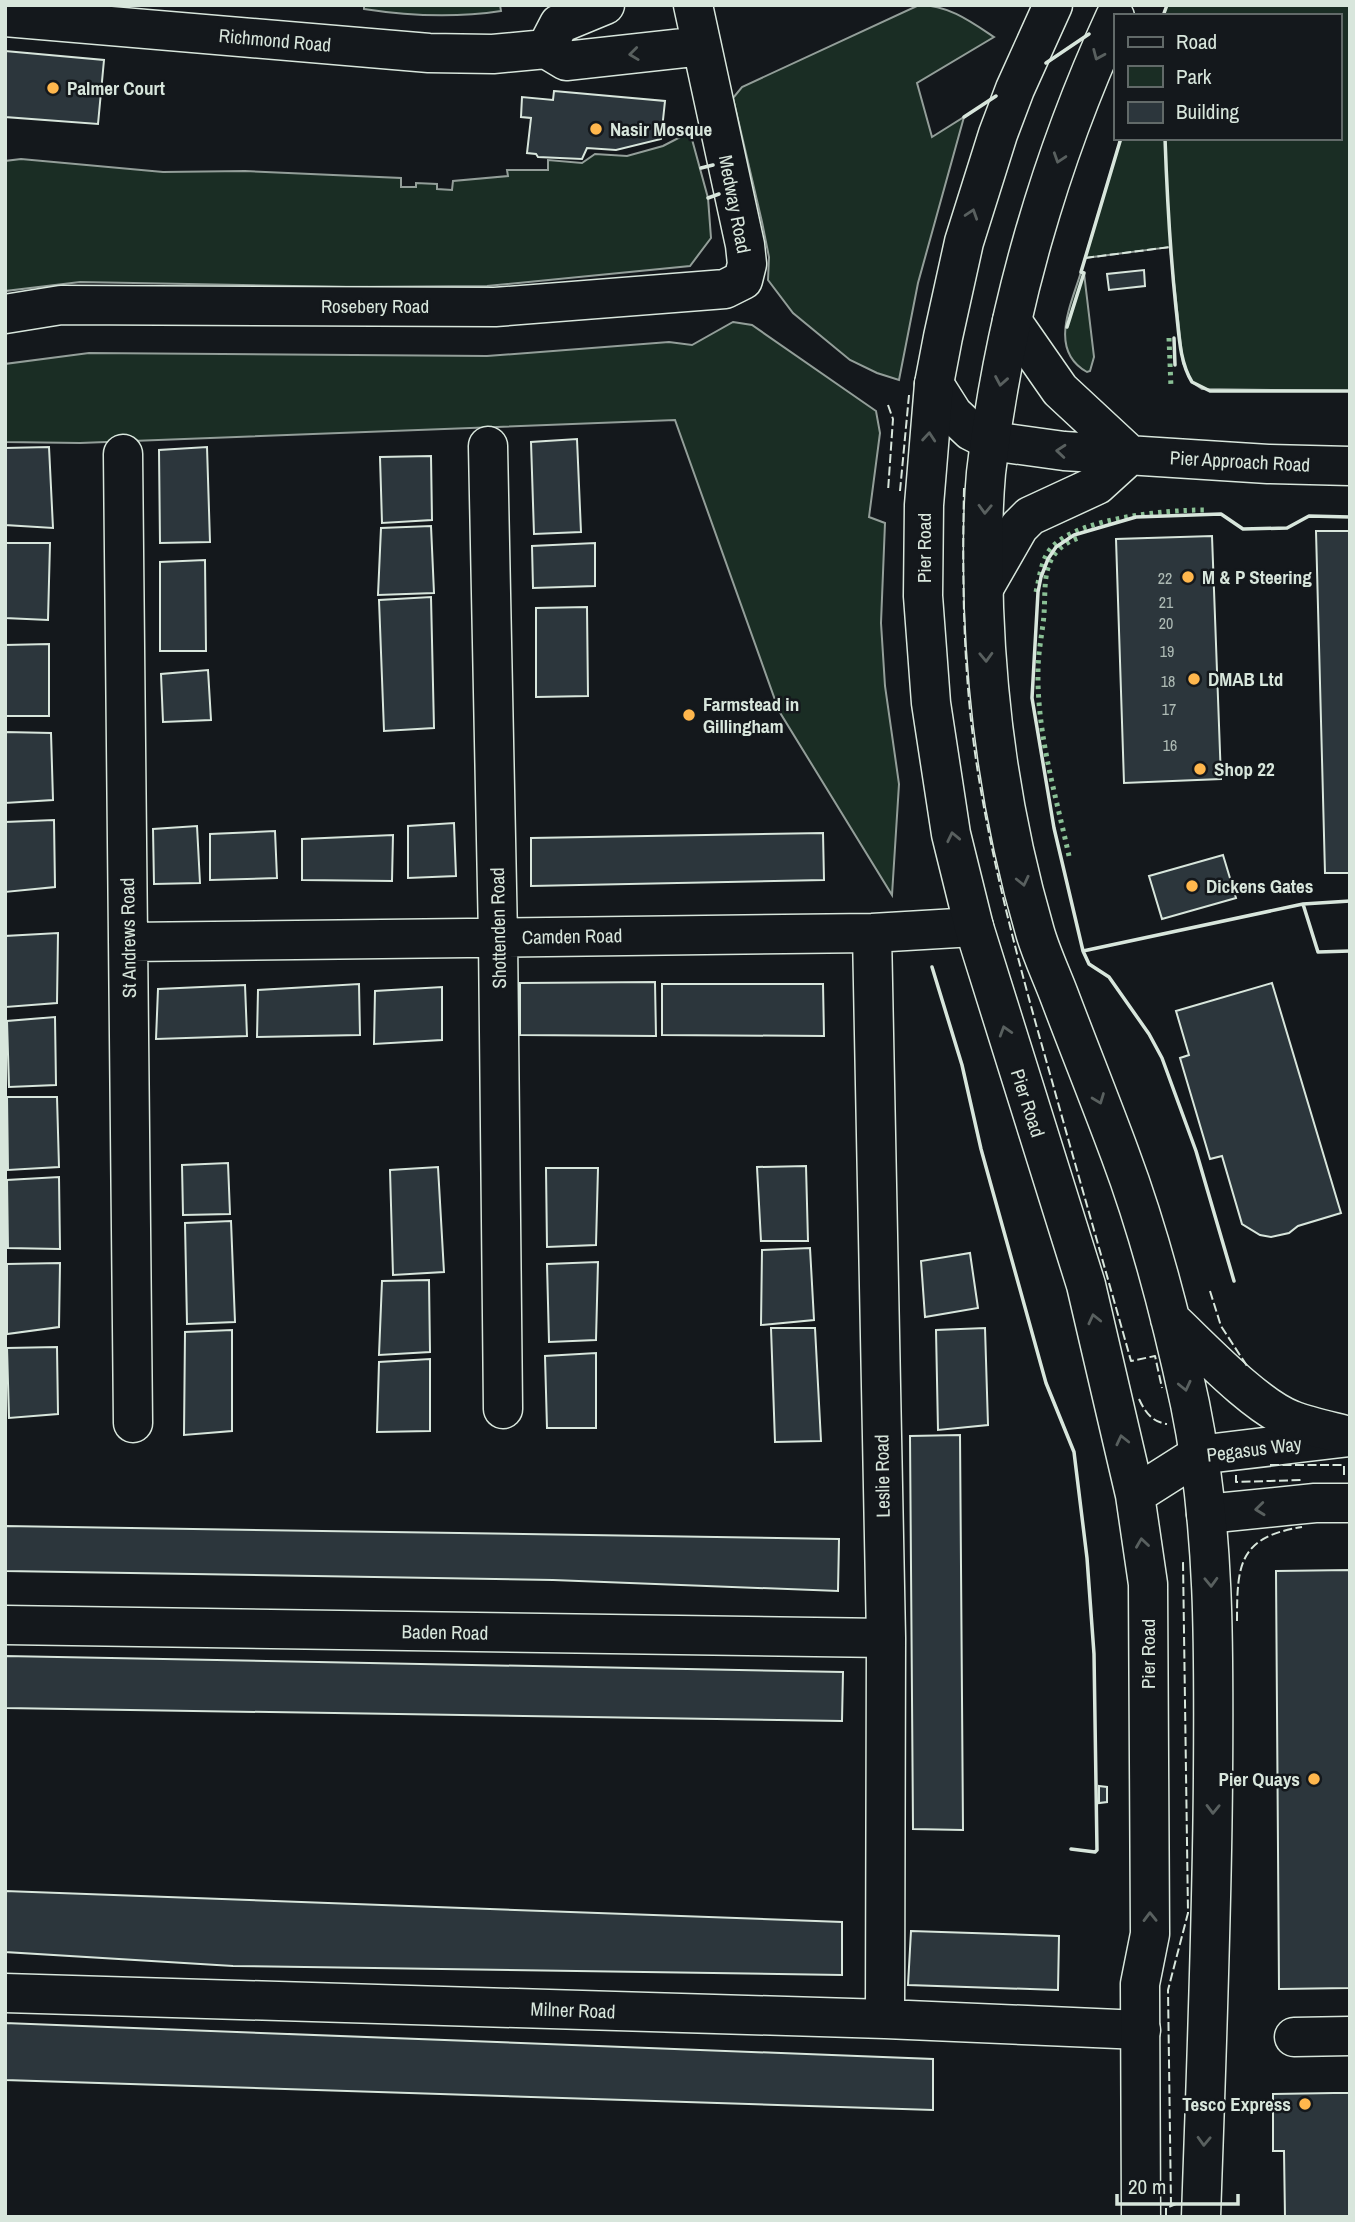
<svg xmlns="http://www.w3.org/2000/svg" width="1355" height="2222" viewBox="0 0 1355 2222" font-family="'Archivo Narrow',sans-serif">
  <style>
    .green { fill: #1a2d24; stroke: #939e99; stroke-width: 2 }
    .building { fill: #2c363c; stroke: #d8e6dc; stroke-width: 2 }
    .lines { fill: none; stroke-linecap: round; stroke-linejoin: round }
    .minor-casing { stroke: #d8e6dc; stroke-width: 41 }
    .major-casing { stroke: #d8e6dc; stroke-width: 41 }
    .minor { stroke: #14181c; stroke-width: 38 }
    .major { stroke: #14181c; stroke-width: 38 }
    .hedge { stroke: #8ac095; stroke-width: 5; stroke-dasharray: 3.5 5; stroke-linecap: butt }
    .fence { stroke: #d8e6dc; stroke-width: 2; stroke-dasharray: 9 3.5; stroke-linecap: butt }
    .wall { stroke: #d8e6dc; stroke-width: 3.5 }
    .oneway { stroke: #59605f }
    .poi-dot { fill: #ffb74d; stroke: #14181c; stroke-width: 2.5 }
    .labels { text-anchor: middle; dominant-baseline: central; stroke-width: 5; stroke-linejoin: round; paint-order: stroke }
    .number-label { font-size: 16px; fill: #adbab4 }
    .street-label { font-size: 19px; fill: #d8e6dc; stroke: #14181c }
    .poi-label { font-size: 19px; font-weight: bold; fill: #d8e6dc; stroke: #14181c; text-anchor: start }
  </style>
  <rect width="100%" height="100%" fill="#14181c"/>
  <!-- green -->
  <path class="green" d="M364,5H500L501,11C455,18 409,16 364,9Z
    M919,5C948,5 970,21 994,37L917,83L932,137L964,117L918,283L899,380L877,373L850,360L793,313L768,280L769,257L762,222L733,98L742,87Z
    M1167,5H1350V391L1202,389L1192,382L1183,363L1170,247L1085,258L1121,138H1339V16H1163Z
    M690,132L708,198L711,238L690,266L487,286L346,287L80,282L5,291V161L21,159L163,172L245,171L401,178V187H416V183L437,184V189L452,190L453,181L508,176L507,170H548V160L582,163L595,154L627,156L663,146Z
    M1081,272L1084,273L1094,357L1090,371L1087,372C1048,350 1071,305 1081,272Z
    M733,322L752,325L876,411L880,433L869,517L885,523L881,623L885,686L899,784L892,895L779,711L675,420L80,443L5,442V364L89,353L487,356L669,342L692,345Z"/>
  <!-- building -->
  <path class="building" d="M5,51L104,60L98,124L5,117Z
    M554,91L665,101L661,139L616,150L587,148L582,159L538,157L536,154L527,153L531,118L521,117L522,97L553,100Z
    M1144,270L1145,286L1109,290L1107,274Z
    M577,439L581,532L534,534L531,442Z
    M49,447L53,528L5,525V448Z
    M207,447L210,542L160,543L159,450Z
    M431,456L432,520L382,523L380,457Z
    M431,526L434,593L378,595L381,528Z
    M1316,531H1350V873H1325Z
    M1212,536L1221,779L1124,783L1116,539Z
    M5,543H50L48,620L5,618Z
    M595,543V586L533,588L532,546Z
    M205,560L206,651H160V562Z
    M431,597L434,728L384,731L379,600Z
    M587,607L588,696L536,697V608Z
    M49,644V716H5V645Z
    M208,670L211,720L163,722L161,674Z
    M5,732L51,733L53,800L5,803Z
    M54,820L55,887L5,892V822Z
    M454,823L456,876L408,878V826Z
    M197,826L200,883L154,884L153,829Z
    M275,831L277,878L210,880V834Z
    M823,833L824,880L531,886V838Z
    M393,835L392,881L302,880V839Z
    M1223,855L1236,898L1162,919L1149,876Z
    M58,933L57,1003L6,1007L5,936Z
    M655,982L656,1036L520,1035V983Z
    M1272,983L1341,1213L1298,1226L1289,1233L1271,1237L1260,1235L1242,1224L1222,1156L1210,1159L1180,1058L1189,1055L1176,1011Z
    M359,984L360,1035L257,1037L258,990Z
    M662,984H823L824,1036L662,1035Z
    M245,985L247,1036L156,1039L158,989Z
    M442,987V1040L374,1044L375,991Z
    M55,1017L56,1085L9,1087L7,1021Z
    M7,1097H57L59,1167L8,1170Z
    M228,1163L230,1214L183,1215L182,1165Z
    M806,1166L808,1241H761L757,1167Z
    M438,1167L444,1272L393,1275L390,1170Z
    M546,1168H598L596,1245L547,1247Z
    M59,1177L60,1249L8,1248L7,1180Z
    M231,1221L235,1322L187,1324L185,1223Z
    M810,1248L814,1320L761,1325L762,1250Z
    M970,1253L978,1308L925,1317L921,1261Z
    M598,1262L596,1340L549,1342L547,1264Z
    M60,1263L59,1327L7,1334V1264Z
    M429,1280L430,1352L379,1355L382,1281Z
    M771,1328H815L821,1441L775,1442Z
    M985,1328L988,1425L938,1430L936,1330Z
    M232,1330V1431L184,1435L185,1332Z
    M57,1347L58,1414L9,1418L7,1348Z
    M596,1353V1428H547L545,1356Z
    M430,1359V1431L377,1432L379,1362Z
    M960,1435L963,1830L913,1829L910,1436Z
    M5,1526L839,1539L838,1591L553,1580L5,1571Z
    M1350,1570V1988L1279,1989L1276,1571Z
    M5,1656L843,1672L842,1721L5,1708Z
    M1099,1786L1107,1787V1802L1099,1803Z
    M5,1891L842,1922V1975L233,1966L5,1952Z
    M911,1931L1059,1936L1058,1990L908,1985Z
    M5,2023L933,2059V2110L5,2080Z
    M1334,2093H1350V2217H1285L1284,2151H1273V2094Z"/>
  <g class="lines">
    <defs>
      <path id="minor" d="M5,17L429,53L493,54L546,49L566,61L702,46
        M546,49L559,24L605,5
        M5,314L61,305L495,307L725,289L743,280L747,264L745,245L693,5
        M1012,321L1060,390L1130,455
        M934,384L953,414L971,431L991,441L1064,451L1268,464L1350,466
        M488,446L498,937L503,1409
        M123,454L133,1423
        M984,588L1019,527L1030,516L1097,485L1130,455
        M872,933L886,1638L885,2019
        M128,942L872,933L974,927
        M1198,1455L1350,1437
        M1206,1514L1315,1503H1350
        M5,1625L886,1638
        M5,1993L885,2019L1141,2030
        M1294,2037L1350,2036"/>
      <path id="major" d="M1053,5L1015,89L998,134L964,242L943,337L934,384L924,505L923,596L931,703L951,834L974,927L1086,1285L1135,1495L1148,1584L1150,1934L1140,1984L1141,2217
        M1115,17C1049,160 1004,317 986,473C982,518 983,564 984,608C988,718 1004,826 1035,932C1041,953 1051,974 1059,995C1079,1048 1100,1100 1120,1154C1150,1234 1172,1320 1190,1404C1215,1526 1214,1651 1213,1776C1212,1923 1206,2070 1201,2217
        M1170,1319C1200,1347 1256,1407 1292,1420C1310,1427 1331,1431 1350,1436
        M1135,1495L1198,1455"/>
    </defs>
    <!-- minor casing -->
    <use href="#minor" class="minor-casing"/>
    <!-- major casing -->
    <use href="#major" class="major-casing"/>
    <!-- minor -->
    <use href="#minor" class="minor"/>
    <!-- major -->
    <use href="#major" class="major"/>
    <!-- hedge -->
    <path class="hedge" d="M1169,338L1171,388
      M1036,592C1040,576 1041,558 1053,546C1080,518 1165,510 1204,510
      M1069,856C1056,796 1037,734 1038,672C1038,655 1041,640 1043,624C1048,588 1036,554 1078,538"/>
    <!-- fence -->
    <path class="fence" d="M1085,258L1170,247
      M888,405L893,419L888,491
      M964,488C962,583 963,679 978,773C995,878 1023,979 1052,1081C1078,1175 1105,1268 1131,1361L1155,1356L1162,1388
      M900,491L909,395
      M1210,1291L1221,1326L1247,1366
      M1139,1399C1145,1412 1152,1422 1167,1424
      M1270,1465H1344V1475
      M1236,1475V1482L1303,1480
      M1237,1621C1237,1564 1239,1537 1302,1527
      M1171,2206L1168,1990L1188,1913L1183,1562
      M1166,2217V2208L1176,2204"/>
    <!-- wall -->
    <path class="wall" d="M1163,16L1167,5
      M1046,63L1089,34
      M964,117L996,96
      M1165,138C1167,195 1170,251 1176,308C1179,332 1179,361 1192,382L1210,391H1350
      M701,168L713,165
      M708,198L719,194
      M1067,327L1084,273L1081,272L1121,138
      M1174,338L1175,365
      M1303,904L1318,952L1350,951
      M1083,951L1303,904L1350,901
      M932,967L962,1065L981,1149L1046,1383L1074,1452L1087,1558L1094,1654L1097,1850L1095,1852L1071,1849
      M1234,1281L1196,1151L1162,1058L1149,1034L1109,977L1089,964L1083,951L1054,828L1032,698L1038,592L1041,577L1048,559L1056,547L1074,535L1136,517L1221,514L1243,529L1287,528L1309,516L1350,517"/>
  </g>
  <!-- one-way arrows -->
  <defs><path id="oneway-chevron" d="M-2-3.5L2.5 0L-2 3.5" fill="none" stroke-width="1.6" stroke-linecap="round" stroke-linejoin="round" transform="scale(1.75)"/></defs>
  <g class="oneway">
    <use href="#oneway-chevron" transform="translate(634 54) rotate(173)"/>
    <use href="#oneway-chevron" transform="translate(1098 55) rotate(113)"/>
    <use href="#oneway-chevron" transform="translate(1059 158) rotate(108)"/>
    <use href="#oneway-chevron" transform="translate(972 214) rotate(-72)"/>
    <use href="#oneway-chevron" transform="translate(1001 381) rotate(100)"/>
    <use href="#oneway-chevron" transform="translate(929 437) rotate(-85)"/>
    <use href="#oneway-chevron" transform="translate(1061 451) rotate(-175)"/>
    <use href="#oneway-chevron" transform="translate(985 509) rotate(92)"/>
    <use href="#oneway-chevron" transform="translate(986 657) rotate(88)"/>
    <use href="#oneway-chevron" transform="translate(953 837) rotate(-102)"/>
    <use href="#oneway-chevron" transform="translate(1023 881) rotate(77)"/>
    <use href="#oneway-chevron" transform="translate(1005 1031) rotate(-107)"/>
    <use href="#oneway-chevron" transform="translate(1099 1099) rotate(69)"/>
    <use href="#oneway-chevron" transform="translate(1094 1319) rotate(-103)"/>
    <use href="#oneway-chevron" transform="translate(1185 1386) rotate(77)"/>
    <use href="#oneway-chevron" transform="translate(1122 1440) rotate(-103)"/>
    <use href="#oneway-chevron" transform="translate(1260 1509) rotate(174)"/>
    <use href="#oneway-chevron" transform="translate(1142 1543) rotate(-98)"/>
    <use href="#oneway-chevron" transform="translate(1211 1582) rotate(88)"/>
    <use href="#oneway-chevron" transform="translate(1213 1809) rotate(91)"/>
    <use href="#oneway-chevron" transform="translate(1150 1917) rotate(-91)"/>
    <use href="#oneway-chevron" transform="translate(1204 2141) rotate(92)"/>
  </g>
  <!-- markers -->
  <g class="poi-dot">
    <circle cx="53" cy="88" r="7"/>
    <circle cx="596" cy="129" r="7"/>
    <circle cx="1188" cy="577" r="7"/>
    <circle cx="1194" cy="679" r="7"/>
    <circle cx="689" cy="715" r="7"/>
    <circle cx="1200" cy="769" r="7"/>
    <circle cx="1192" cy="886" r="7"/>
    <circle cx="1314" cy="1779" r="7"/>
    <circle cx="1305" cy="2104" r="7"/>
  </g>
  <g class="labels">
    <!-- number labels -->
    <g class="number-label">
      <text x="1165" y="578">22</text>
      <text x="1166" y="602">21</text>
      <text x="1166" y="623">20</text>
      <text x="1167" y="651">19</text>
      <text x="1168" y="681">18</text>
      <text x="1169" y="709">17</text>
      <text x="1170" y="745">16</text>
    </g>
    <!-- street labels -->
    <g class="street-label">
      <text transform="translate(275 40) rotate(5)">Richmond Road</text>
      <text transform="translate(735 204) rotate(79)">Medway Road</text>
      <text x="375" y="306">Rosebery Road</text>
      <text transform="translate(1240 461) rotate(3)">Pier Approach Road</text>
      <text transform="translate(924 548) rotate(-90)">Pier Road</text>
      <text transform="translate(498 928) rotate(-91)">Shottenden Road</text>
      <text transform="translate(572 936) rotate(-1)">Camden Road</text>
      <text transform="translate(128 938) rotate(-91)">St Andrews Road</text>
      <text transform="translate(1028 1103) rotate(72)">Pier Road</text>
      <text transform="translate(1254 1449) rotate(-7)">Pegasus Way</text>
      <text transform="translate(882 1476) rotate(-91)">Leslie Road</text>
      <text transform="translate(445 1632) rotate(1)">Baden Road</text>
      <text transform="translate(1148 1654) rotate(-90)">Pier Road</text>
      <text transform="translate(573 2010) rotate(2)">Milner Road</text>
    </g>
    <!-- poi labels -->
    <g class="poi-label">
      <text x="67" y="88">Palmer Court</text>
      <text x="610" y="129">Nasir Mosque</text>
      <text x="1202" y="577">M &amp; P Steering</text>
      <text x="1208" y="679">DMAB Ltd</text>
      <text x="703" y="704">Farmstead in<tspan x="703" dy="22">Gillingham</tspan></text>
      <text x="1214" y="769">Shop 22</text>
      <text x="1206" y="886">Dickens Gates</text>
      <text x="1300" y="1779" text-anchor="end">Pier Quays</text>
      <text x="1291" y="2104" text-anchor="end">Tesco Express</text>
    </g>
  </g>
  <!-- border -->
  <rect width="1355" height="2222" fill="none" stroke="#d8e6dc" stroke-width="14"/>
  <!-- legend -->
  <rect x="1114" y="14" width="228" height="126" fill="#14181c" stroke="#626a69" stroke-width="2"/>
  <rect x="1128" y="37" width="35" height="10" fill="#14181c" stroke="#626a69" stroke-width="2"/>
  <text x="1176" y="49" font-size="21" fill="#d8e6dc">Road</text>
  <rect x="1128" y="66" width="35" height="21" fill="#1a2d24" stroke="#626a69" stroke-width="2"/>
  <text x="1176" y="84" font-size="21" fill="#d8e6dc">Park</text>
  <rect x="1128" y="102" width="35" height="21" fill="#2c363c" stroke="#626a69" stroke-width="2"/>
  <text x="1176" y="119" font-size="21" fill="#d8e6dc">Building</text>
  <!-- scale -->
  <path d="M1117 2194v10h121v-10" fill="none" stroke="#d8e6dc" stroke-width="3.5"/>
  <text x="1128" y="2194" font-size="21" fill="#d8e6dc" stroke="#14181c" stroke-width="5" paint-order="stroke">20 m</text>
</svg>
